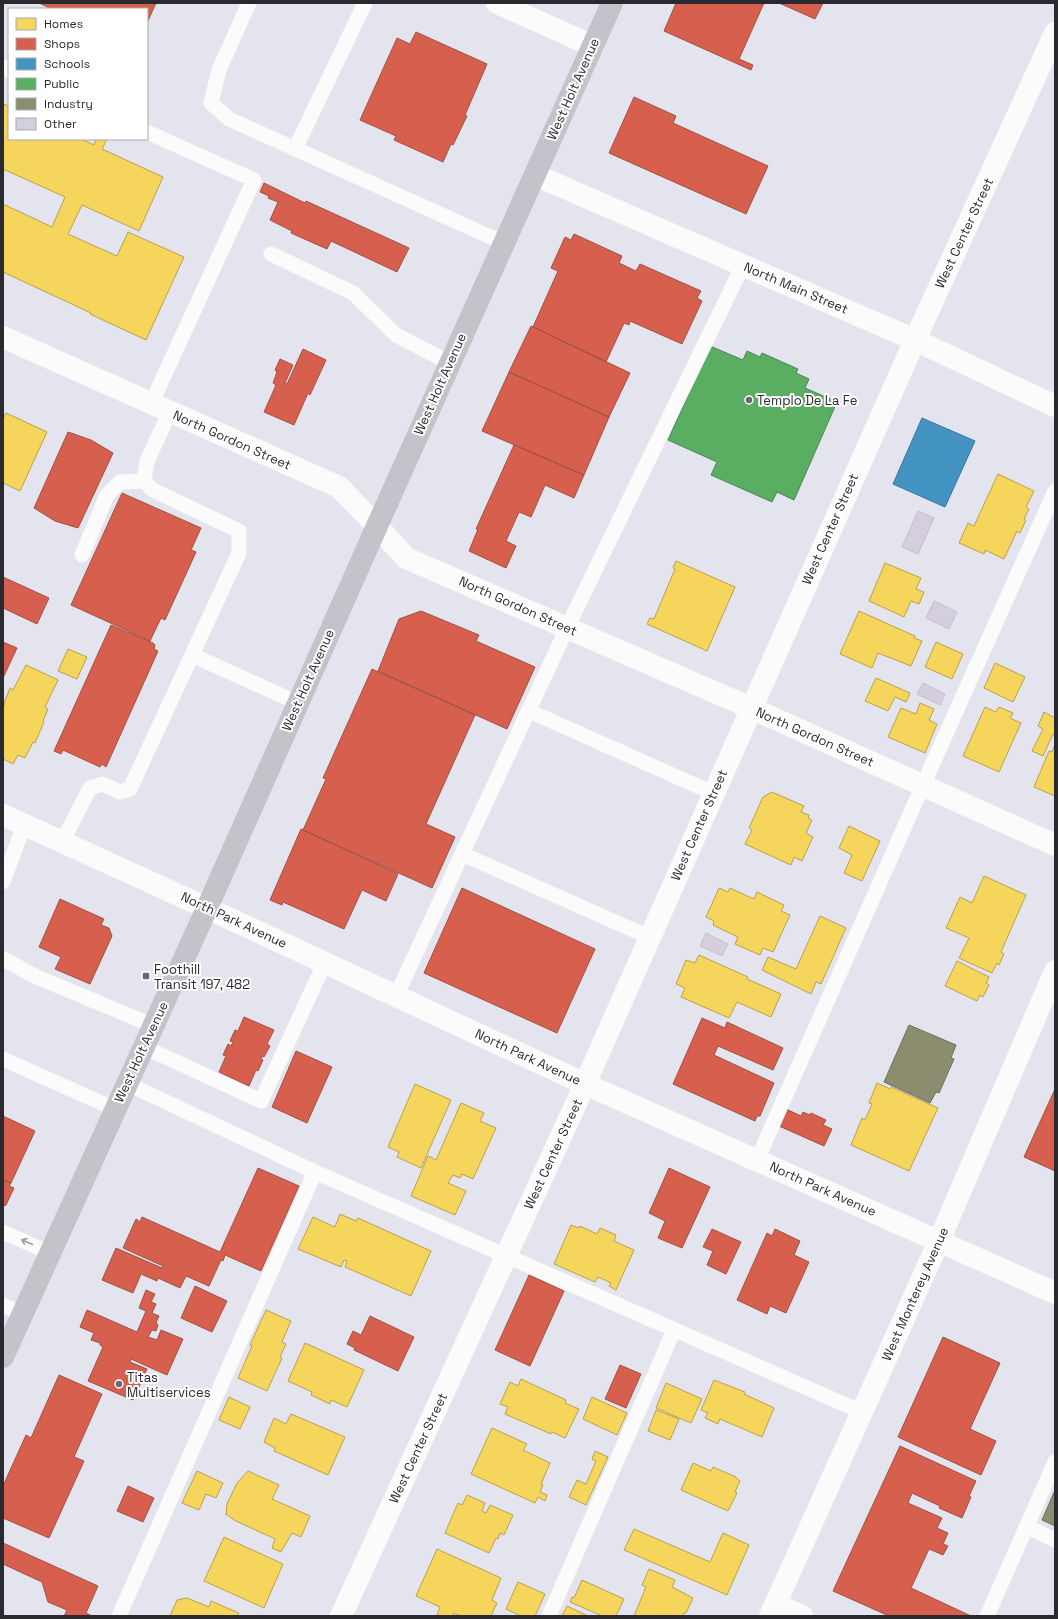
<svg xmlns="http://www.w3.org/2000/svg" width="1058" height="1619" viewBox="0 0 1058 1619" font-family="'Space Grotesk',sans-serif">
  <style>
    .homes { fill: #f6d55c; stroke: #b8a14e }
    .shops { fill: #d6604d; stroke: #a25044 }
    .schools { fill: #4393c3; stroke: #3b7397 }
    .public { fill: #5aae61; stroke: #4b8652 }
    .industry { fill: #8c8c6e; stroke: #6e6e5b }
    .building { fill: #d5cedf; stroke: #c2c1c8 }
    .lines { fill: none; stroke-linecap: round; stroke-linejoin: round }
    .service { stroke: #fbfbfc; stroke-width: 15 }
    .minor { stroke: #fbfbfc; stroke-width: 22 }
    .tertiary { stroke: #fbfbfc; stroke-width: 22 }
    .primary { stroke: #c3c4c9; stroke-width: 22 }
    .oneway { stroke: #9c9ca0 }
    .poi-dot { fill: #6a6a72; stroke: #fff; stroke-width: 1.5 }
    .labels { text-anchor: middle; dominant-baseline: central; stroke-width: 4; stroke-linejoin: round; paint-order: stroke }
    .street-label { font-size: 13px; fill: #29292f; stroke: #fff }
    .poi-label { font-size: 13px; fill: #29292f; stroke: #fff; text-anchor: start }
  </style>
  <rect width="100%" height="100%" fill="#e4e4ee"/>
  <!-- homes -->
  <path class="homes" d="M3,104L9,106V139H81L94,145L96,139H107L102,149L163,177L139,231L82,205L68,234L117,256L128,232L184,257L146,340L90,314L91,313L3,272V204L52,227L65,197L3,169Z
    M6,413L47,432L20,491L3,483V419Z
    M998,474L1034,491L1026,507L1029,509L1024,519L1026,520L1020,533L1017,531L1004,559L985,550L984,554L959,543L968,523L974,526Z
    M676,561L735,587L707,651L647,624L650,618L654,619L675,569L673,568Z
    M885,563L921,578L916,589L924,592L919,604L911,601L904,617L869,601Z
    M859,611L915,636L914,638L922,641L911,666L878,653L872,668L840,654Z
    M936,642L963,654L952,679L925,667Z
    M68,649L87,657L77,679L58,671Z
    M995,663L1025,677L1013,702L984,688Z
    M26,665L58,680L45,707L48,709L43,721L44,722L35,743L33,742L25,758L18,755L13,764L3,759V708L5,703H4L10,688L13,690Z
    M876,678L910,693L906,702L895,697L888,711L865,701Z
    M920,703L934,709L929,720L937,724L925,753L888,737L901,708L916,714Z
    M985,707L996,712L999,707L1013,713L1010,718L1021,723L999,772L963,756Z
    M1044,712L1055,718V735L1053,734L1043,756L1032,751L1043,729L1038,726Z
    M1055,744V796L1034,787L1049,751L1052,752Z
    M772,792L804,806L801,812L809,815L808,818L812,820L806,833L813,837L802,861L794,857L791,865L745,844L752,830L749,828L763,797Z
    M849,826L880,841L862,881L844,873L852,855L839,848Z
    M984,876L1026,895L1001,952L1004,954L999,965L997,963L992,973L959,958L969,938L946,928L960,897L972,903Z
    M719,888L728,892L730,888L754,899L757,892L784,905L781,911L790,915L773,952L763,948L760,955L735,944L738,937L713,925L714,921L706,917Z
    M820,916L846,928L821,984L816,982L811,994L762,970L768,957L796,969Z
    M699,955L748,977L747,979L781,994L771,1017L737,1002L729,1018L681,997L685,988L676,984L686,960L695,963Z
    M957,961L989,977L986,983L989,985L983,997L980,995L977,1001L945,986Z
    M877,1083L890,1089L891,1087L938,1108L909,1171L851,1145L862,1118L865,1120L872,1104L869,1103Z
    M415,1084L451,1100L421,1168L397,1157L399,1152L388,1147Z
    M461,1103L484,1113L480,1121L496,1128L473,1179L462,1174L460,1178L453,1175L448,1183L466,1191L455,1215L411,1196L428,1156L436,1160Z
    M340,1214L356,1221L358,1218L431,1251L411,1296L345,1267L347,1261L344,1260L341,1267L298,1249L313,1217L335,1227Z
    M571,1225L579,1228L580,1226L597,1234L600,1228L616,1235L614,1241L634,1250L616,1290L609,1286L611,1283L598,1277L595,1282L554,1264Z
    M266,1310L291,1321L282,1342L286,1344L280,1357L282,1358L267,1391L238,1378L252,1346L250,1345Z
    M305,1343L364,1370L347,1407L331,1400L330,1404L311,1395L312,1392L288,1381Z
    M521,1379L566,1400L565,1403L579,1409L565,1438L552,1432L551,1434L505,1414L508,1407L500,1404L510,1382L518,1386Z
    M714,1380L745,1392L744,1394L774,1408L762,1437L720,1419L718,1424L705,1418L708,1413L701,1410Z
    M666,1383L702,1399L691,1423L656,1408Z
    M229,1397L250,1407L240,1429L219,1420Z
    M592,1397L627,1413L617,1435L583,1419Z
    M656,1410L679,1419L670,1440L648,1431Z
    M291,1414L345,1437L328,1475L274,1451L275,1448L264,1442L274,1418L286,1424Z
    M492,1428L527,1444L523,1450L550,1463L541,1484L543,1485L540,1492L547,1495L545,1501L538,1497L535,1503L471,1474Z
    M595,1451L608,1457L586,1505L569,1497L577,1480L586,1484L596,1461L592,1459Z
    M693,1463L711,1471L713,1467L736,1477V1478L740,1481L735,1492L737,1493L728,1511L681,1490Z
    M197,1471L223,1483L216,1498L206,1494L199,1510L182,1503Z
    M248,1471L279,1485L272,1499L310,1516L301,1537L292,1533L281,1552L272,1548L275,1539L234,1520L226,1514V1515L227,1504L237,1483Z
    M467,1495L485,1503L482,1511L486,1513L490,1505L513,1515L504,1535L500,1533L498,1539L496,1538L489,1553L445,1533L458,1503L462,1505Z
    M634,1529L710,1562L723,1533L749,1545L727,1595L624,1550Z
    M224,1537L283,1564L264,1608L204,1581Z
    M437,1549L501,1578L492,1600L497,1603L491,1616H461L454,1613L453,1616H440L437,1615L440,1607L416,1596Z
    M649,1569L675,1580L672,1587L693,1598L686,1613H684L683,1616H634L646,1587L642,1585Z
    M582,1580L624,1599L616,1616H602L570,1602L572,1597L574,1598Z
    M518,1582L545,1594L535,1616H521L506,1609Z
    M187,1598L209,1607L211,1601L239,1613L237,1616H170L177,1600Z
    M567,1606L588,1616H562Z"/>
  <!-- shops -->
  <path class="shops" d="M39,3H156L147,23V9H52Z
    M676,3H764L739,59L753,65L751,70L664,31Z
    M779,3H823L815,19Z
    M416,32L487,64L465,115L467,116L453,145L451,144L443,162L394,140L396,136L360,120L397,38L410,44Z
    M634,97L676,116L673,123L768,166L746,214L609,153Z
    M264,183L305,203L306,201L409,248L397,272L331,241L327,249L291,233L292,231L270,220L278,202L268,198L269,196L260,192Z
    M574,234L622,256L619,263L636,271L640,264L701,291L697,298L702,301L682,344L630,321L629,325L624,323L606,362L533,327L558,271L551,268L565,237L571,240Z
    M531,326L630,373L609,417L509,372Z
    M303,349L326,360L310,395L308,393L294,425L264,412L276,385L273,383L277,372L275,370L280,359L293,365L285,383L287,384Z
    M509,372L609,417L584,475L482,431Z
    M68,432L91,440L113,453L78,528L55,521L34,508Z
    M514,445L584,475L574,498L545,485L531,517L519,512L506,541L516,546L506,568L469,551L478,529H476Z
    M122,493L201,528L191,550L196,552L165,620L161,618L150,641L71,605Z
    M3,577L49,598L37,624L3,608Z
    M421,611L479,635L476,641L535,667L507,729L378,671L399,619Z
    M111,625L153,643L155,645L154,649L158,651L106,767L102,764L100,767L63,750L61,754L54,751Z
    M3,642L17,648L3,678Z
    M372,669L475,715L426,824L455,837L432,888L303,830L326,779L323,778Z
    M301,829L398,874L386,901L362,890L344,929L283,902L282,905L270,900Z
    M462,888L595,949L557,1033L424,973Z
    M60,899L104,919L101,925L109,928L112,936L90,984L55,969L61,957L39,947Z
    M244,1017L274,1030L267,1044L270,1046L264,1057L262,1056L261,1059L263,1060L258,1071L256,1070L249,1086L219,1072L226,1056L223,1055L228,1044L231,1046L233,1042L230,1041L235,1030L238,1031Z
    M702,1018L725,1028L727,1022L783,1048L773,1070L718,1046L714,1055L774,1083L760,1116H757L755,1121L673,1084Z
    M296,1051L332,1067L307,1123L272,1107Z
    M1055,1089V1171L1024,1157Z
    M786,1109L801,1116L803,1112L810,1115L811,1113L826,1120L823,1125L832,1129L824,1146L779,1126Z
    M3,1116L35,1131L11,1183L3,1180Z
    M258,1168L299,1186L261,1271L225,1255L223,1261L221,1260L209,1286L186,1276L180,1288L158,1278L157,1281L141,1274L133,1293L102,1280L116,1248L162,1268L163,1266L123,1248L136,1219L140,1222L142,1217L220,1252Z
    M669,1168L710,1187L682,1248L658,1238L665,1221L649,1213Z
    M3,1180L11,1183L9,1186L14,1188L6,1205L3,1206Z
    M712,1229L741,1242L726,1274L707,1265L713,1251L703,1247Z
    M775,1229L800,1241L794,1255L809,1262L786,1313L770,1306L767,1314L737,1300L767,1233L772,1236Z
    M529,1275L564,1291L530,1366L495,1350Z
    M195,1286L227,1301L212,1332L181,1318Z
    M146,1290L155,1294L151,1302L156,1304L152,1313L159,1316L156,1323L158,1325L156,1331L152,1330L148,1337L157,1340L161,1330L183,1339L167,1375L131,1359L130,1362L147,1369L133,1400L88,1381L103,1347L100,1345V1343L91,1340L94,1333L80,1327L87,1310L137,1332L146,1311L139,1308Z
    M370,1316L414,1337L398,1371L354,1350L355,1348L347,1344L353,1331L361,1335Z
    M943,1337L1000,1363L970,1429L996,1441L981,1475L898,1437Z
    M620,1365L641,1374L626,1408L605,1399Z
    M59,1375L102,1394L74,1457L84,1461L49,1538L3,1518V1486L26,1435L31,1438Z
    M900,1446L976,1481L969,1496L971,1497L962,1518L939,1508L940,1506L912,1493L908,1503L942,1518L937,1528L948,1533L943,1544L948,1546L943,1555L929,1549L911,1588L971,1616H889L833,1591Z
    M128,1486L154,1498L143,1522L117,1511Z
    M3,1543L98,1586L86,1613L92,1616H64L67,1610L48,1602L42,1582L3,1564Z"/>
  <!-- schools -->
  <path class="schools" d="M922,418L975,441L945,507L893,484Z"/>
  <!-- public -->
  <path class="public" d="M710,346L743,360L747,351L760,357L762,353L798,369L796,373L809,379L805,388L837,402L794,500L777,492L772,502L711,475L717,462L668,440Z"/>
  <!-- industry -->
  <path class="industry" d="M909,1025L956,1045L951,1058L954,1059L939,1093L936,1092L930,1103L884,1082Z
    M1055,1490V1526L1042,1520Z"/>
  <!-- building -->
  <path class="building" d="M918,511L934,518L918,554L902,547Z
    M934,601L957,612L949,629L926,618Z
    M923,683L945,694L940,705L917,694Z
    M706,933L728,944L722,956L700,946Z"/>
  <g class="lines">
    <!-- service -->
    <path class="service" d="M249,3L219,70L211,103L229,119L504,243
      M3,67L9,70
      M147,132L254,180L151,404
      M295,149L365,3
      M271,254L353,293L396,335L450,363
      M82,555L107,495L120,482L144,481
      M192,655L298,703
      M529,711L713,793
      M62,842L90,788L102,784L120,792L130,789L239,553V531L153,490L144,481L147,461L170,412
      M462,854L649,937
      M3,882L24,825
      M3,959L37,977L154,1026
      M396,996L567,628L743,265
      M144,1047L261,1101L325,962
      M3,1059L115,1109
      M128,1084L315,1172
      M757,1160L923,785L1055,491
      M3,1232L50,1253
      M3,1305L22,1314
      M1027,1527L1055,1540
      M119,1616L315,1172L862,1412
      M549,1616L674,1330
      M987,1616L1055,1462"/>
    <!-- minor -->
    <path class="minor" d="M497,3L593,46
      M535,175L915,340L1055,406
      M377,526L406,558L751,708L1055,845
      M776,1604L802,1616
      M341,1616L585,1084L915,340L1055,33"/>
    <!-- tertiary -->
    <path class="tertiary" d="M3,337L339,487L377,526
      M3,815L207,908L585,1084L1055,1293
      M770,1616L939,1241L1055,971"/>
    <!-- primary -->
    <path class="primary" d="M3,1357L207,908L377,526L612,3"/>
  </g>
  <!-- one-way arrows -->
  <defs><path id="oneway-shaft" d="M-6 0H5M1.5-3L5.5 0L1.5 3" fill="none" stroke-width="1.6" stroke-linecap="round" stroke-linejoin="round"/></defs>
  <use class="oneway" href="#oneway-shaft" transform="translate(27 1242) rotate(-156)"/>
  <!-- markers -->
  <g class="poi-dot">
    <circle cx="749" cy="400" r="4"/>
    <rect x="142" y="972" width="8" height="8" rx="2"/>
    <circle cx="119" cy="1384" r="4"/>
  </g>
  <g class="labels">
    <!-- street labels -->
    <g class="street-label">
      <text transform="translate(573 89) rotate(-66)">West Holt Avenue</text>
      <text transform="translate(964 233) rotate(-65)">West Center Street</text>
      <text transform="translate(796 288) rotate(23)">North Main Street</text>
      <text transform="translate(440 384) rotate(-66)">West Holt Avenue</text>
      <text transform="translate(232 440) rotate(24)">North Gordon Street</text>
      <text transform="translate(830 529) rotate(-66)">West Center Street</text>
      <text transform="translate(518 606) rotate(24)">North Gordon Street</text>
      <text transform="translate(308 680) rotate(-66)">West Holt Avenue</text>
      <text transform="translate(815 737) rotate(24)">North Gordon Street</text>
      <text transform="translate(699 825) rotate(-66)">West Center Street</text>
      <text transform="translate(234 920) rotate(25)">North Park Avenue</text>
      <text transform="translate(141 1052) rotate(-65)">West Holt Avenue</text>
      <text transform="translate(528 1057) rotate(25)">North Park Avenue</text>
      <text transform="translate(553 1154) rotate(-65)">West Center Street</text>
      <text transform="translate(823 1189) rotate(24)">North Park Avenue</text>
      <text transform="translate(915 1294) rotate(-66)">West Monterey Avenue</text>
      <text transform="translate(418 1448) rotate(-65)">West Center Street</text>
    </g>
    <!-- poi labels -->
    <g class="poi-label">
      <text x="757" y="400">Templo De La Fe</text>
      <text x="154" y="969">Foothill<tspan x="154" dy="15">Transit 197, 482</tspan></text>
      <text x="127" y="1377">Titas<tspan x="127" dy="15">Multiservices</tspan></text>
    </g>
  </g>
  <!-- border -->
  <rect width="1058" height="1619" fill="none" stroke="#29292f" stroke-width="8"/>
  <!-- legend -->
  <rect x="8" y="8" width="140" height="132" fill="#ffffff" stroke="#a9a9ac"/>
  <rect x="16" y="18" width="20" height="12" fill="#f6d55c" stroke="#a9a9ac"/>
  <text x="44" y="28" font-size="12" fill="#29292f">Homes</text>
  <rect x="16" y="38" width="20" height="12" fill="#d6604d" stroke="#a9a9ac"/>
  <text x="44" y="48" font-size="12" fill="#29292f">Shops</text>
  <rect x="16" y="58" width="20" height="12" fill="#4393c3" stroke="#a9a9ac"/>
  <text x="44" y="68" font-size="12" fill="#29292f">Schools</text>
  <rect x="16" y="78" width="20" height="12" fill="#5aae61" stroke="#a9a9ac"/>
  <text x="44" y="88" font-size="12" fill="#29292f">Public</text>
  <rect x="16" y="98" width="20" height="12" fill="#8c8c6e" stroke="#a9a9ac"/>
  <text x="44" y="108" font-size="12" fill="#29292f">Industry</text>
  <rect x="16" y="118" width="20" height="12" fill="#d5cedf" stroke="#a9a9ac"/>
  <text x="44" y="128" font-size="12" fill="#29292f">Other</text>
</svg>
